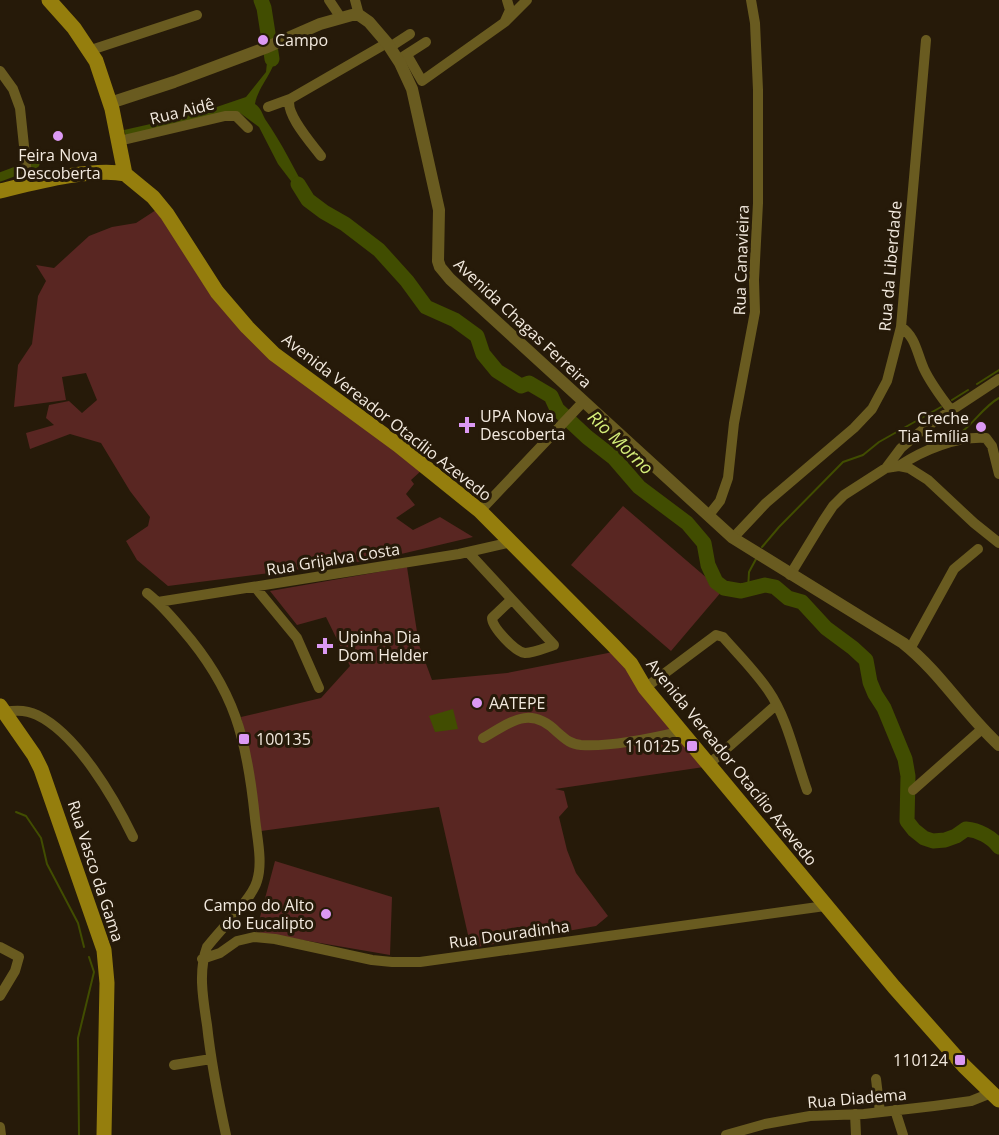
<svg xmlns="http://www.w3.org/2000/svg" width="999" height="1135" viewBox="0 0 999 1135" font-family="'Open Sans',sans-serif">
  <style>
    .green { fill: #592622 }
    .water { fill: #414d01 }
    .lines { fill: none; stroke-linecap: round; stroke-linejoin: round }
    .stream { stroke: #414d01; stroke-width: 2 }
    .canal { stroke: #414d01; stroke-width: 9 }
    .river { stroke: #414d01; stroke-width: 15 }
    .minor { stroke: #695b20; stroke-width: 10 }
    .tertiary { stroke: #695b20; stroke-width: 12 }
    .secondary { stroke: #957e0d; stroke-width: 15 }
    .poi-dot { fill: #dc99f4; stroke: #261a09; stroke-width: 2 }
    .labels { text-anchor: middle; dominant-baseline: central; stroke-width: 6; stroke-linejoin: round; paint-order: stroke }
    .poi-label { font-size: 16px; fill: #f3eadf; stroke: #261a09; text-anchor: start }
    .street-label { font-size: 16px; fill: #f3eadf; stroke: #261a09 }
    .water-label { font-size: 18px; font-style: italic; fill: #d5ee79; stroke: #261a09 }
  </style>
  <rect width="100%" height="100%" fill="#261a09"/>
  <!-- green -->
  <path class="green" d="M156,210L211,292L422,470L411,480L414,484L406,494L415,505L396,518L413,530L440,517L473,537L380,559L168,586L137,560L126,541L148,526L150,517L130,491L101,443L70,434L30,449L26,433L54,425L46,418L49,405L69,401L82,413L97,400L86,373L62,377L66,400L14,407L18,365L32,344L38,296L46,281L36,265L54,268L89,236L112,227L136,223Z
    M623,506L722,591L671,651L571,565Z
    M407,567L419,645L432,680L507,673L613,652L704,767L555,789L564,791L568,807L559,817L567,850L576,873L608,916L596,926L471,948L439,807L261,831L253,774L241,717L321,698L350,666L326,617L297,625L270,591Z
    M275,861L392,897L390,955L256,932Z"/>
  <!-- water -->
  <path class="water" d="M277,50C276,71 259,84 255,104C261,108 262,113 265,119C282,143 295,171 310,197L307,202L278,164L259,127L240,113L126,136L124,130L199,113L246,97L266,72L268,53Z
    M453,709L458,729L435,732L429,716Z"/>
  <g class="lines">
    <!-- stream -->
    <path class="stream" d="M977,384L999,370
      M952,400L968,390
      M933,431L935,437C941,436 949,436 955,435C969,431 982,407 999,398
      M762,547L779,527L843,462L863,455L879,442L941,407
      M748,590L749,572L756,559
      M16,812L26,816L41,838L47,864L78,923L84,947
      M79,1135L78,1038L94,972L89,957"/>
    <!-- canal -->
    <path class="canal" d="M0,177L35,164"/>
    <!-- river -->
    <path class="river" d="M261,0L264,8L272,59
      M298,184L308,200L324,212L345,224L379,250L407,281L426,307L455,320L477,336L483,354L497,371L521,386L529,383L551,396L557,409L587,437L614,458L639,487L687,523L704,543L708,565L716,582L724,588L741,591L765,585L775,587L788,598L802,602L826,628L853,648L866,660L870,682L875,694L884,708L905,759L908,776L907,821L914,830L924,838L933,841L945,840L956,836L966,829C978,830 992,837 999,847"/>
    <!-- minor -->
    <path class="minor" d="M329,0L341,18
      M355,0L359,15
      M505,21L510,10L507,0
      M390,47L410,34
      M91,50L197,15
      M407,55L422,81L505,22L527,0
      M401,58L426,42
      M0,71L13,89L20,108L28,184
      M290,99C284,113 312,144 321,156
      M268,107L290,99L387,43
      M119,141L225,116H236L248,128
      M901,327C916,337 917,354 924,369C931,384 941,397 951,410
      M899,466C923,450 957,436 986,438L992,446L999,474
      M886,468L899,466L909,468L928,480L974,523L999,543
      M480,511L583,402
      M709,515L720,501L728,478L734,423L755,312L754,280L758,203V90L755,23L751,0
      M733,538L766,503L854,428L872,409L887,381L901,327L926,40
      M468,552L554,645C545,648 534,653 525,653C515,652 492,627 492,618L511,600
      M790,575L823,521L833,506L844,495L886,468L901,448L926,427L999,379
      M255,587L297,638L319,688
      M147,593C160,603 171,616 182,629C235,690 247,739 255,818C257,838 263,862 257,881C252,899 219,931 207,947C198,971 203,999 207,1025C211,1062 218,1098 226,1135
      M158,602L459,554L512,542
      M910,649L954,569L978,549
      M645,688L712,638L716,635L723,637C738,654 755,671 768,690C788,719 795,757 807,790
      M5,712C15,710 27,710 37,715C77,734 114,798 133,837
      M483,738C511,722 530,705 557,732C565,739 570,744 581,745C611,747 653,738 682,731
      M709,764L776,705
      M913,790L982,729
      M0,947L19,957L15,971L0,996
      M202,959L220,953L237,941L254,937L275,939L372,960L392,962H420L825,906
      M174,1065L211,1059
      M876,1079L880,1112
      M895,1110L903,1135
      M855,1114L856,1135
      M0,1127L1,1135
      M726,1135L765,1124L810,1116L864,1114L934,1106L971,1101L991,1093"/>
    <!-- tertiary -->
    <path class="tertiary" d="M110,103L174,82L265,48L320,24L352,15H359L369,22L387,43L400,63L412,89L439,210L438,261L440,267L450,279L733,538L903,643C940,672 964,713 999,745"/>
    <!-- secondary -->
    <path class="secondary" d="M49,0L74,28L96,61L112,109L125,174L153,197L167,214L217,292L247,327L274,354L398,445L480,511L612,644L631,664L645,688L894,987L964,1066L999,1100
      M0,191C33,183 93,167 125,174
      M0,706L34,755L41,769L104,950L107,983L104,1135"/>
  </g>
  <!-- markers -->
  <g class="poi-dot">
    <circle cx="263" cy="40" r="6"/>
    <circle cx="58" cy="136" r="6"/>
    <path d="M464 416h6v6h6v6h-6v6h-6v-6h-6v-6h6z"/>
    <circle cx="981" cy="427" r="6"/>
    <path d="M322 637h6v6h6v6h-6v6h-6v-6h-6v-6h6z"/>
    <circle cx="477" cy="703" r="6"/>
    <rect x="238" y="733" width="12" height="12" rx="3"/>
    <rect x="686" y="740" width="12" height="12" rx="3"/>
    <circle cx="326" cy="914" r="6"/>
    <rect x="954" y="1054" width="12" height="12" rx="3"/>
  </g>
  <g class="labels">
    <!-- poi labels -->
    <g class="poi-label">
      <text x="275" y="40">Campo</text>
      <text x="58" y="155" text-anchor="middle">Feira Nova<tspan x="58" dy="18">Descoberta</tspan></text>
      <text x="480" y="416">UPA Nova<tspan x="480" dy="18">Descoberta</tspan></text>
      <text x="969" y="418" text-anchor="end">Creche<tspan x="969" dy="18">Tia Emília</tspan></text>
      <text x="338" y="637">Upinha Dia<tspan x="338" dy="18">Dom Helder</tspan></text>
      <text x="489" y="703">AATEPE</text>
      <text x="256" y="739">100135</text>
      <text x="680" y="746" text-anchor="end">110125</text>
      <text x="314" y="905" text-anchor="end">Campo do Alto<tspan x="314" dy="18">do Eucalipto</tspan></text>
      <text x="948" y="1060" text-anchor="end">110124</text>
    </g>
    <!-- street labels -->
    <g class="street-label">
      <text transform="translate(182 111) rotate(-14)">Rua Aidê</text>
      <text transform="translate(741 260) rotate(-88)">Rua Canavieira</text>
      <text transform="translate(890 266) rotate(-85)">Rua da Liberdade</text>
      <text transform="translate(523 323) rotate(43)">Avenida Chagas Ferreira</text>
      <text transform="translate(387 417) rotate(38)">Avenida Vereador Otacílio Azevedo</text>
      <text transform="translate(333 559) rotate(-9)">Rua Grijalva Costa</text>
      <text transform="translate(732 762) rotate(51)">Avenida Vereador Otacílio Azevedo</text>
      <text transform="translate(96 871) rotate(72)">Rua Vasco da Gama</text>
      <text transform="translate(509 934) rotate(-8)">Rua Douradinha</text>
      <text transform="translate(857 1098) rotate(-5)">Rua Diadema</text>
    </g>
    <!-- water labels -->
    <g class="water-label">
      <text transform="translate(621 442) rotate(44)">Rio Morno</text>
    </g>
  </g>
</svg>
